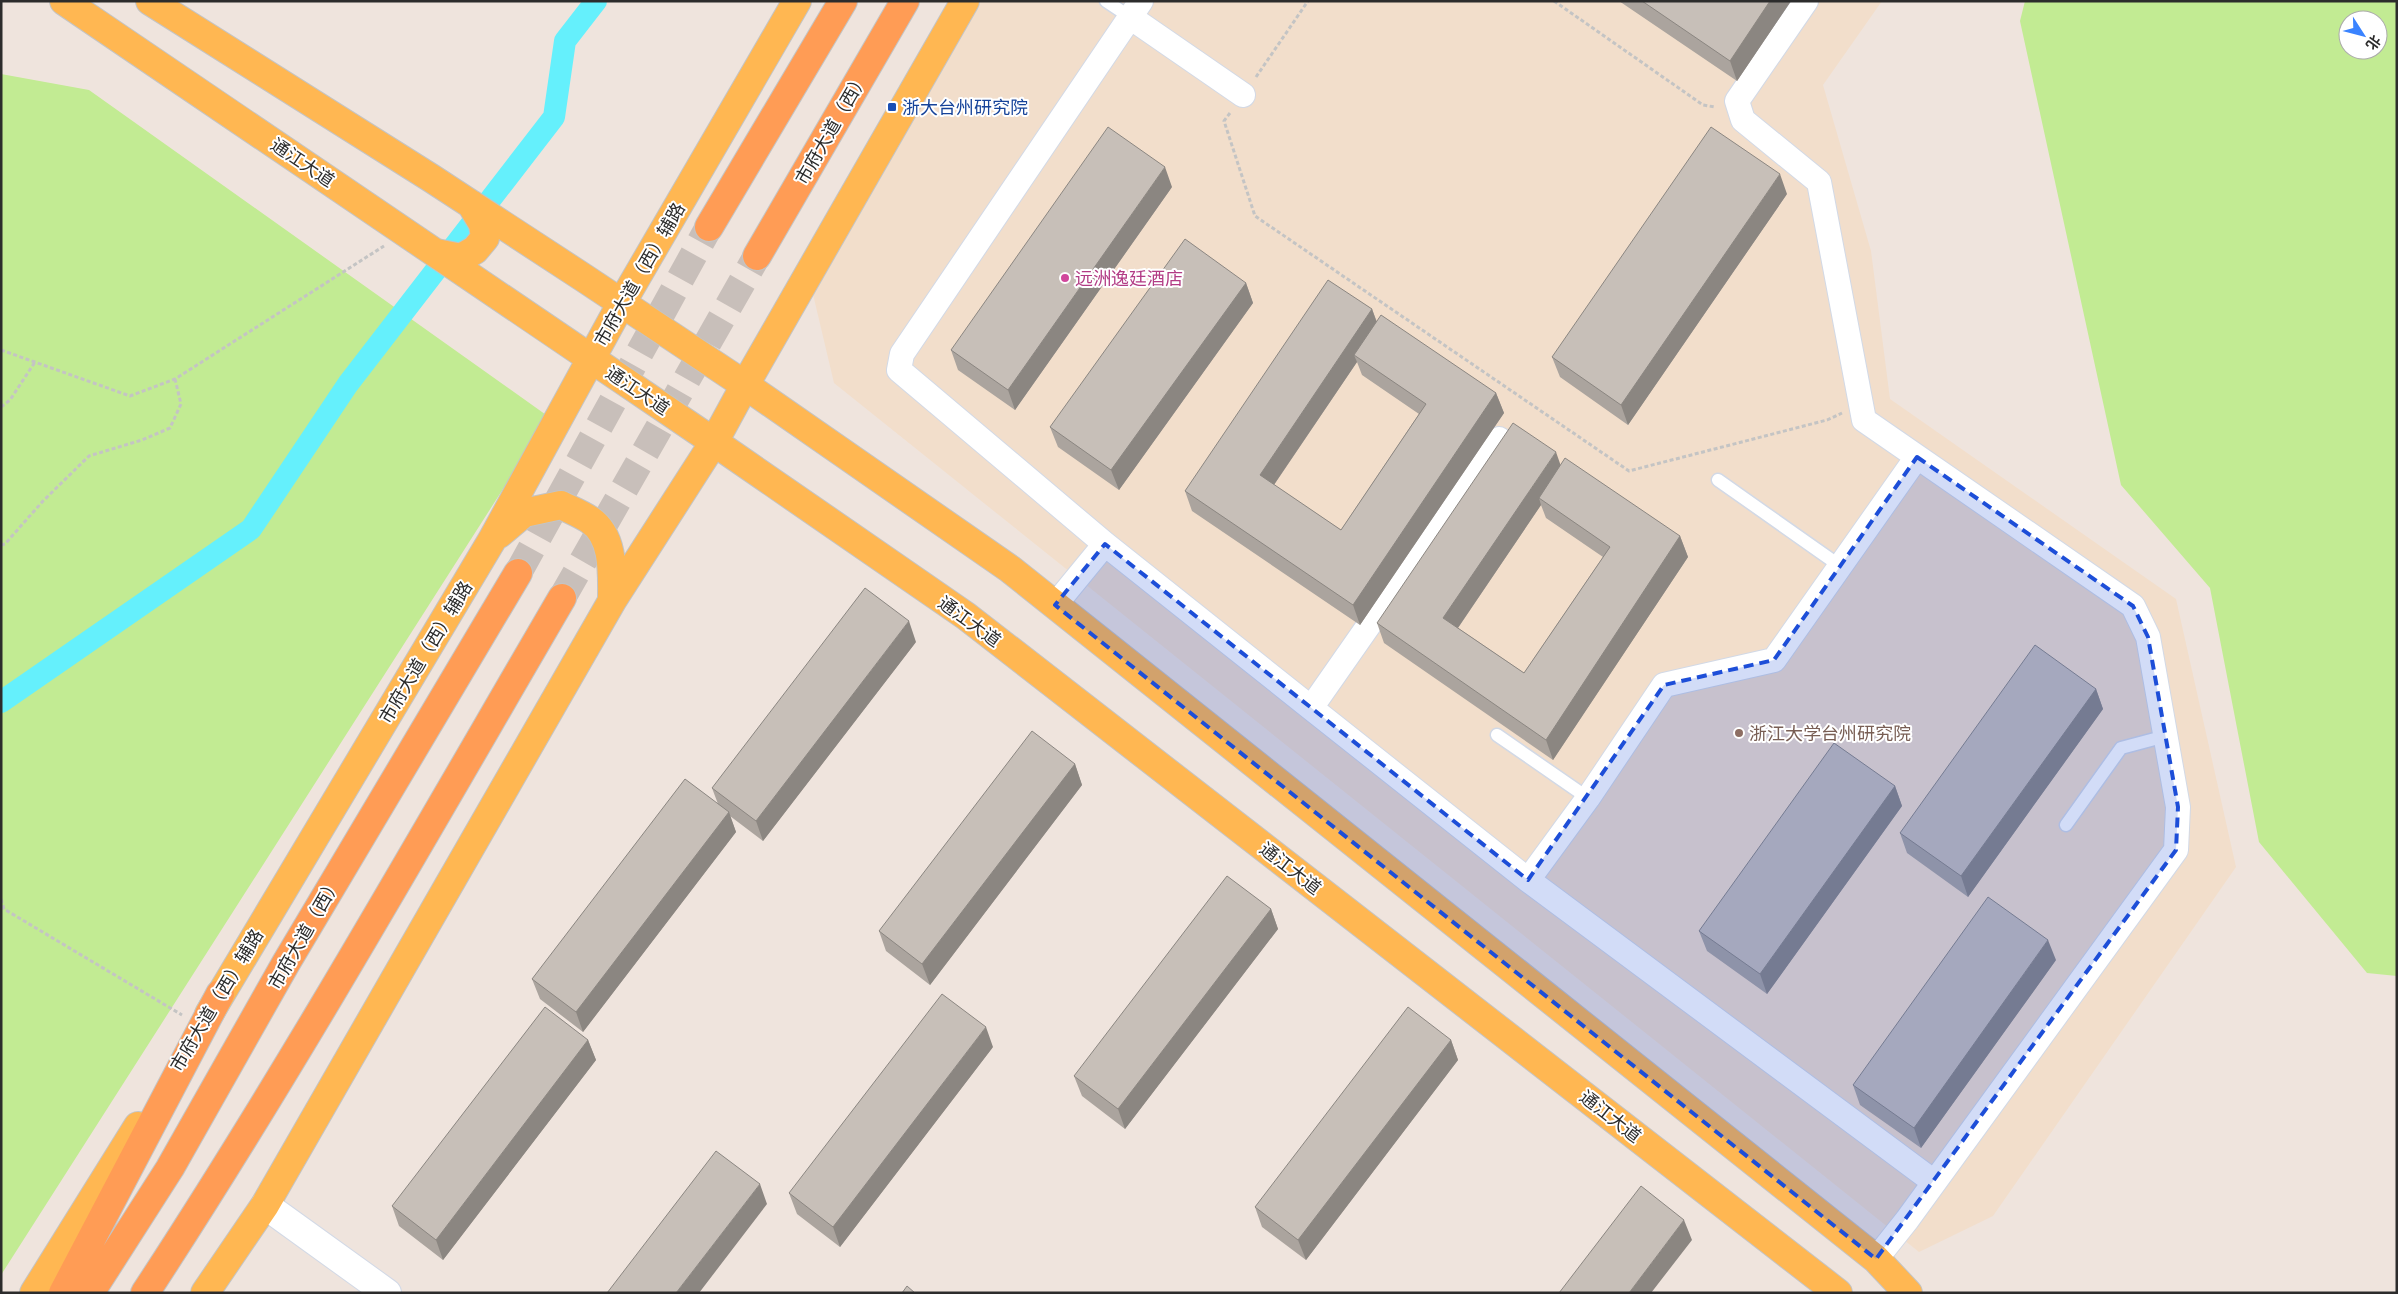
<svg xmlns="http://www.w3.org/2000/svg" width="2398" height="1294" viewBox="0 0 2398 1294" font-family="Commissioner,'Noto Sans SC',sans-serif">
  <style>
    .education { fill: #f2decb }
    .green { fill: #c2eb93; fill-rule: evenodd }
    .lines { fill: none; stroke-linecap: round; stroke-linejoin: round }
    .canal { stroke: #65f0fc; stroke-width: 22 }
    .trunk-tunnel { stroke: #c8bfba; stroke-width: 28; stroke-dasharray: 28 14; stroke-linecap: butt }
    .service-casing { stroke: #d2d9e6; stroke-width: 15 }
    .minor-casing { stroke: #d2d9e6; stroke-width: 26 }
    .tertiary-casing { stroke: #d2d9e6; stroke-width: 30 }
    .primary-casing { stroke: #c4c4c4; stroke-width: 30 }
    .trunk-casing { stroke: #c4c4c4; stroke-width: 30 }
    .path { stroke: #c4c4c4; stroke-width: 3; stroke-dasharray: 4 2.5; stroke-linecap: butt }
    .service { stroke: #fff; stroke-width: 12 }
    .minor { stroke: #fff; stroke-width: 24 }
    .tertiary { stroke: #fff; stroke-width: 28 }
    .primary { stroke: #ffb752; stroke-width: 28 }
    .trunk { stroke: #ff9c55; stroke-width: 28 }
    .wall { fill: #aba49e; fill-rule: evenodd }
    .shaded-wall { fill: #8b8681 }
    .building { fill: #c7bfb8; stroke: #8b8681 }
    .marked { fill: #1d4ed8; fill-opacity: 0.2; stroke: #1d4ed8; stroke-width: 4; stroke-dasharray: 10 6; stroke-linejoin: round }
    .transit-dot { fill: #1a4fb4; stroke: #fff; stroke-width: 2 }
    .hotel-dot { fill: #d1479c; stroke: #fff; stroke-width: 2 }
    .education-dot { fill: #8d6e63; stroke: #fff; stroke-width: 2 }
    .labels { text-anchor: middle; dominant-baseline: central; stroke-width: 4; stroke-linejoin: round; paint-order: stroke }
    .transit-label { font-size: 18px; fill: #164399; stroke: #fff; text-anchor: start }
    .street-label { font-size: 18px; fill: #2c2c2c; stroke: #fff }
    .hotel-label { font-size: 18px; fill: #b23c85; stroke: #fff; text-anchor: start }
    .education-label { font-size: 18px; fill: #785e54; stroke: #fff; text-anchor: start }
  </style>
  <rect width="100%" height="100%" fill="#efe4dd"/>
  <!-- education -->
  <path class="education" d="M981,1H1882L1823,85L1871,251L1890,399L2176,599L2236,867L1993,1216L1919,1252L834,383L812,290Z"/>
  <!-- green -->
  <path class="green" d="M2025,1H2397V976L2367,973L2259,842L2210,588L2121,485L2020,21ZM2348,20H2378V50H2348Z
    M1,74L89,90L549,417L1,1275Z"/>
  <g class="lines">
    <!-- canal -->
    <path class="canal" d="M1,702L251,529L348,384L554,117L565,41L596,1"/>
    <!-- trunk-tunnel -->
    <path class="trunk-tunnel" d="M518,573L709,227
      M562,598L757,256"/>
    <defs>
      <path id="service" d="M1106,1L1130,17
        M1718,480L1840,566
        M1497,735L1588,798
        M2066,825L2121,748L2166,736"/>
      <path id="minor" d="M1141,1L902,354L899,370L1105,544L1311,708
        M1806,1L1737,101L1743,120L1819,182L1864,420L2133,606L2148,637L2178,807L2176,850L1907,1220L1876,1259
        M1130,17L1243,95
        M1499,439L1311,708L1528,880L1934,1182
        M1055,605L1105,544
        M1528,880L1588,798L1664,685L1774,660L1917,457"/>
      <path id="tertiary" d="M265,1205L387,1293"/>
      <path id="primary" d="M64,1L714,442L966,616L1838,1293
        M150,1L431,178L584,278L745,385L1010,569L1876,1259L1908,1293
        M436,253L461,258L475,250L485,238L483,224L471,204
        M499,534L524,513L561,505C571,510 581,514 590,520C615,537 612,575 612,601
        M209,1014L492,540L621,304L797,1
        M34,1293L138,1126
        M205,1293L265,1205L612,601L714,442L745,385L965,1"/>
      <path id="trunk" d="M709,227L843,1
        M757,256L905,1
        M63,1293L220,994
        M90,1293L170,1168L286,963L518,573
        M145,1293C293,1067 426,831 562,598"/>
    </defs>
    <!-- service casing -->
    <use href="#service" class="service-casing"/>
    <!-- minor casing -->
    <use href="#minor" class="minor-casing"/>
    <!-- tertiary casing -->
    <use href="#tertiary" class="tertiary-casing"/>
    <!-- primary casing -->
    <use href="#primary" class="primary-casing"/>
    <!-- trunk casing -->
    <use href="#trunk" class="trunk-casing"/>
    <!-- path -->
    <path class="path" d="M1554,1L1703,105L1715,107
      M1256,77L1308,1
      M1230,113L1224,121L1255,216L1629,471L1827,420L1842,413
      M1,350L130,396L175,379L384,246
      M1,407L10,400L35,362
      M1,545L5,544L43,501L89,456L142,440L170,428L181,404L175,379
      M1,899L4,909L182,1015"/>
    <!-- service -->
    <use href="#service" class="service"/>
    <!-- minor -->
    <use href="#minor" class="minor"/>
    <!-- tertiary -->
    <use href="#tertiary" class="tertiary"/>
    <!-- primary -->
    <use href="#primary" class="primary"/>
    <!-- trunk -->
    <use href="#trunk" class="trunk"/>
  </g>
  <!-- wall -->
  <path class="wall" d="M1619,1H1791L1737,81Z
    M1172,187L1015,410L958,370L951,350Z
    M1787,194L1628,425L1560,377L1552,357Z
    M1246,283L1253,303L1119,490L1058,447L1050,427Z
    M1372,309L1377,322L1496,393L1504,413L1360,625L1192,511L1185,491ZM1357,362L1362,375L1419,414L1341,530L1274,485Z
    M1561,465L1680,536L1688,557L1553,760L1384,643L1377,623ZM1541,505L1546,518L1603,557L1524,673L1458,628Z
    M916,642L763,841L730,816L736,832L583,1032L540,999L532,979L718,804L712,788Z
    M2096,689L2103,709L1968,897L1907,853L1900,833Z
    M1075,764L1082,785L930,985L886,951L879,931Z
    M1895,786L1902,806L1767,994L1707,951L1699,931Z
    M1271,909L1278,929L1125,1129L1082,1096L1074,1076Z
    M2056,960L1921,1148L1860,1105L1853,1085Z
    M588,1040L596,1060L443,1260L399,1226L392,1206Z
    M1451,1040L1458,1060L1306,1260L1262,1227L1255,1207Z
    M993,1047L840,1247L797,1214L789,1193Z"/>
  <!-- shaded-wall -->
  <path class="shaded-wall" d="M1770,1H1791L1737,81L1730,61Z
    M1165,167L1172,187L1015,410L1008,390Z
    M1780,174L1787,194L1628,425L1621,405Z
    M1246,283L1253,303L1119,490L1111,470Z
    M1372,309L1379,329L1354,355L1357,362L1267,495L1260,475Z
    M1496,393L1504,413L1360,625L1353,605Z
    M1556,452L1563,472L1539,498L1541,505L1451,638L1443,618Z
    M1680,536L1688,557L1553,760L1546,740Z
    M909,621L916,642L763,841L756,821Z
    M2096,689L2103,709L1968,897L1961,876Z
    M1075,764L1082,785L930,985L922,964Z
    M1895,786L1902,806L1767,994L1760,974Z
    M729,812L736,832L583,1032L576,1012Z
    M1271,909L1278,929L1125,1129L1118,1109Z
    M2048,940L2056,960L1921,1148L1914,1128Z
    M986,1027L993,1047L840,1247L833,1227Z
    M588,1040L596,1060L443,1260L436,1240Z
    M1451,1040L1458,1060L1306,1260L1298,1240Z
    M760,1184L767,1204L699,1293H676Z
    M1684,1220L1692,1240L1651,1293H1629Z"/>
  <!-- building -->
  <path class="building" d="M1642,1H1770L1730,61Z
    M1108,127L1165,167L1008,390L951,350Z
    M1711,127L1780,174L1621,405L1552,357Z
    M1185,239L1246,283L1111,470L1050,427Z
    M1328,280L1372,309L1260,475L1341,530L1426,404L1354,355L1381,315L1496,393L1353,605L1185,491Z
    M1513,423L1556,452L1443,618L1524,673L1610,547L1539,498L1565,458L1680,536L1546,740L1377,623Z
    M865,588L909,621L756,821L712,788Z
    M2035,645L2096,689L1961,876L1900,833Z
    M1032,731L1075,764L922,964L879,931Z
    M1834,743L1895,786L1760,974L1699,931Z
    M685,779L729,812L576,1012L532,979Z
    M1227,876L1271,909L1118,1109L1074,1076Z
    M1988,897L2048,940L1914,1128L1853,1085Z
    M942,994L986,1027L833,1227L789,1193Z
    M545,1007L588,1040L436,1240L392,1206Z
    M1408,1007L1451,1040L1298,1240L1255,1207Z
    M716,1151L760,1184L676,1293H607Z
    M1641,1186L1684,1220L1629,1293H1559Z
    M907,1286L915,1293H902Z"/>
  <!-- marked area -->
  <path class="marked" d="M1917,457L2133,606L2148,637L2178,807L2176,850L1876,1259L1055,605L1105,544L1528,880L1664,685L1774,660Z"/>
  <!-- markers -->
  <rect class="transit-dot" x="887" y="102" width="10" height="10" rx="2.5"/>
  <circle class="hotel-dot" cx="1065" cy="278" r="5"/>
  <circle class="education-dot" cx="1739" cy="733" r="5"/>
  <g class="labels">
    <!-- transit labels -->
    <g class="transit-label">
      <text x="902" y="107">浙大台州研究院</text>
    </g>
    <!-- street labels -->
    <g class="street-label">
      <text transform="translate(831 128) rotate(-60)">市府大道（西）</text>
      <text transform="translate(303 162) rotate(34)">通江大道</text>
      <text transform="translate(639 274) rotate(-60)">市府大道（西）辅路</text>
      <text transform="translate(638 390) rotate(34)">通江大道</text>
      <text transform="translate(970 621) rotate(36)">通江大道</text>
      <text transform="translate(425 652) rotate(-59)">市府大道（西）辅路</text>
      <text transform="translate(1291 868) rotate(38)">通江大道</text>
      <text transform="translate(304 933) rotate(-60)">市府大道（西）</text>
      <text transform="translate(216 1000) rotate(-59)">市府大道（西）辅路</text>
      <text transform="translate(1611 1116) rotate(38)">通江大道</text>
    </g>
    <!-- hotel labels -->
    <g class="hotel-label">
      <text x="1075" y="278">远洲逸廷酒店</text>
    </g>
    <!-- education labels -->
    <g class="education-label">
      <text x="1749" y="733">浙江大学台州研究院</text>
    </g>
  </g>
  <!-- border -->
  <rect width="2398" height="1294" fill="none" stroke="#2c2c2c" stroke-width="5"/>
  <!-- north arrow -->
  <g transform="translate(2363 35) rotate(126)"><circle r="24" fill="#ffffff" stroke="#ababab"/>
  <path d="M0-4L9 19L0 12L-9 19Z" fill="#3a83ff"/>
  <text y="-8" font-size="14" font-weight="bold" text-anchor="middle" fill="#2c2c2c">北</text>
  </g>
</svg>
